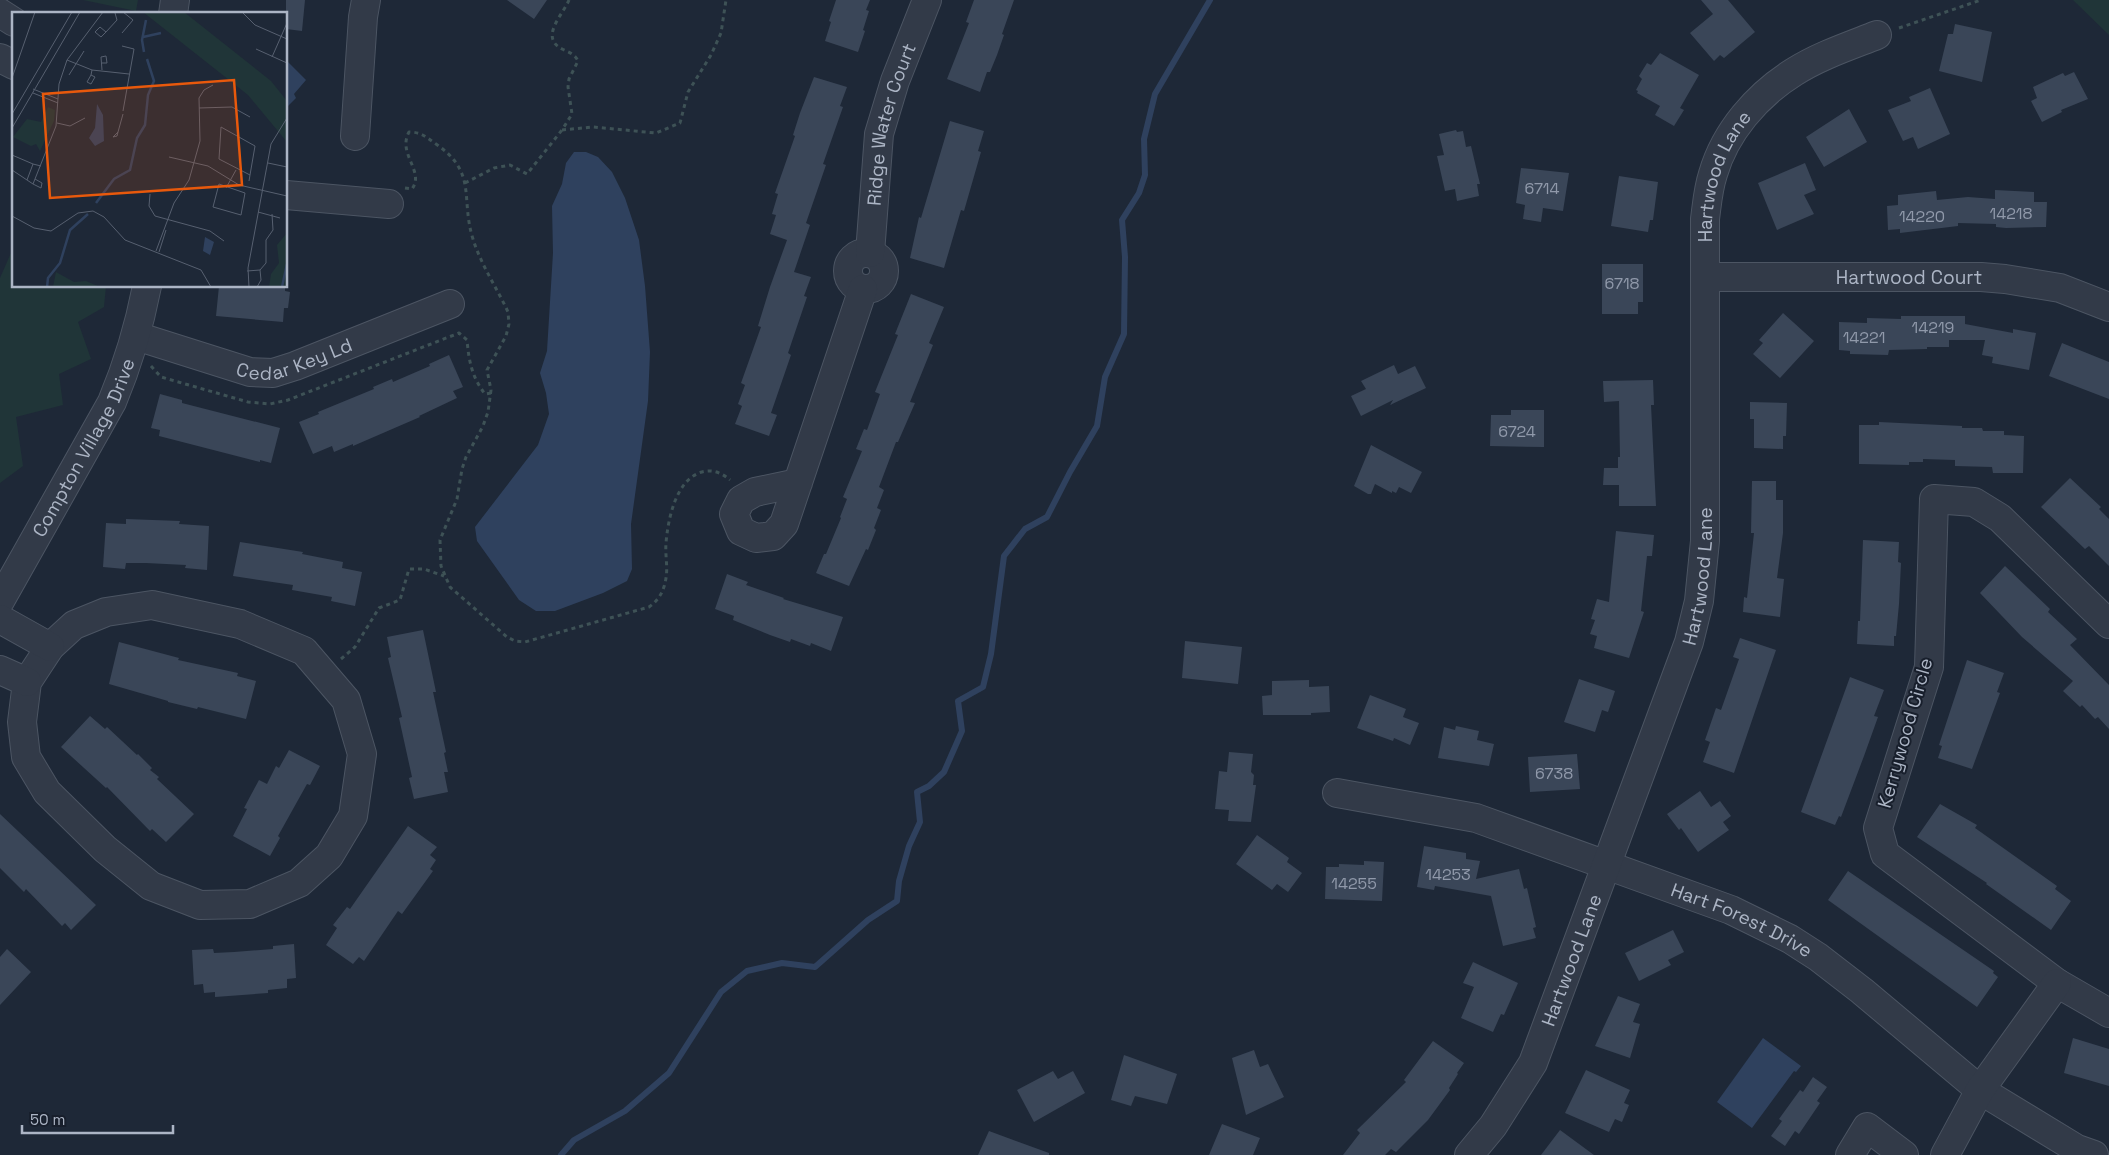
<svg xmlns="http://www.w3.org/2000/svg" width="2109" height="1155" viewBox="0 0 2109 1155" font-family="'Space Grotesk',sans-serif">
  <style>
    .green { fill: #203538 }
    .water { fill: #2f415e }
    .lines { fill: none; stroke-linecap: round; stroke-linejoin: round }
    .stream { stroke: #2f415e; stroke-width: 6 }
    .building { fill: #3a4658 }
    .minor-casing { stroke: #4c5563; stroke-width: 30 }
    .path { stroke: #3e5256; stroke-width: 3; stroke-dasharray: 4 4; stroke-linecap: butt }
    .minor { stroke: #323a48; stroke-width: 28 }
    .labels { text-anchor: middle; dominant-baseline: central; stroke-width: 4; stroke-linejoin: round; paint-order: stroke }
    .number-label { font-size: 16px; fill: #9099aa }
    .street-label { font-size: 19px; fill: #acb5c5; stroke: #181f2c }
    .inset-river { fill: none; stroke: #2f415e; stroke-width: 2.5 }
    .inset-road { fill: none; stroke: #576070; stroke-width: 1 }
    .view { fill: #e8590c; fill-opacity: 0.15; stroke: #e8590c; stroke-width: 2.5 }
    .inset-edge { fill: none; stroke: #acb5c5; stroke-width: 2.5 }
  </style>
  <rect width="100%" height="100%" fill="#1e2837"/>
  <!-- green -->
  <path class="green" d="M83,0H138L136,11Z
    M2073,0H2109V35Z
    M14,246V286H106L104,307L78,322L91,359L59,374L63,405L16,417L23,466L0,483V278Z"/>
  <!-- water -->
  <path class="water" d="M286,60L306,80L294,94L296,98L286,108Z
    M574,152H586L598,157L612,172L625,198L639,240L645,286L650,352L648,401L631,524L632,569L627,581L603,593L555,611H536L519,600L477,541L475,527L538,445L549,414L546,393L540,373L547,351L553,253L552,206L562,184L566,163Z
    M1763,1038L1801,1066L1796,1072L1794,1071L1752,1128L1717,1102Z"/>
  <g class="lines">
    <!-- stream -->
    <path class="stream" d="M561,1155L574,1140L625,1111L669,1073L721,992L747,971L782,963L815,967L868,920L897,901L899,881L909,846L920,822L917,792L929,786L944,772L962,731L958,701L983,687L991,654L1004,556L1025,529L1047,517L1070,472L1097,426L1105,377L1124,334L1125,257L1122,220L1139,193L1145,175L1144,139L1155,94L1210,0"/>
  </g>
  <!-- building -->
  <path class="building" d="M286,0H305L302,31L286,29Z
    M507,0H547L534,19Z
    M836,0H870L866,10L869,11L863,30L865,31L858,52L825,41L831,22L829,21Z
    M974,0H1014L1002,34L1004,35L997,55L990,72H987L980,92L947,79L969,23L966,22Z
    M1701,0H1728L1755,32L1724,58L1720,55L1714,61L1690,33L1713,14Z
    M1955,24L1992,32L1982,82L1939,71L1948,34H1953Z
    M1660,53L1699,75L1680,108L1684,110L1674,126L1655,115L1660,106L1637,93L1638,91L1636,90L1642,79L1639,76L1647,63L1651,65Z
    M2074,72L2088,99L2061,110L2062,112L2042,122L2031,101L2037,98L2033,87L2063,73L2065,76Z
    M814,77L847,87L840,106L843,107L823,164L826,165L806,223L810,225L794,272L811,277L804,296L807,297L788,353L791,355L771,413L777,415L769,436L735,424L742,406L738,404L745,385L741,383L761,327L758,326L770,287L787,240L770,234L776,215L772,214L778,194L775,193L795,136L793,135L800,113Z
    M1930,88L1950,134L1918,149L1913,137L1903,141L1888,110L1911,101L1909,97Z
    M1849,109L1867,142L1824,167L1806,137Z
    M950,121L984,131L978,151L981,152L964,211L961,210L944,268L910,258L919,217L921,218Z
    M1456,130L1457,132L1463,131L1466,147L1471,146L1480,184H1477L1479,196L1457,201L1455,189L1445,191L1437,156L1444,155L1439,134Z
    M1805,163L1816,190L1804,195L1814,214L1777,230L1758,183Z
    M1521,168L1569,173L1563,211L1543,208L1541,222L1523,219L1525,205L1516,203Z
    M1619,176L1658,182L1653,220H1650L1648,232L1611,226Z
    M1995,190L2034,192V202H2047L2046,227L2006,228L1996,227V224L1958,223V226L1900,233V229L1888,230L1887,206L1898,205V195L1936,191L1937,200L1968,197L1995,199Z
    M1602,264H1643V302H1638V314H1602Z
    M219,286H285V291L290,292L288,308H284L283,322L216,316Z
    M911,294L944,307L929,343L933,345L910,402L915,403L898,442H896L879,487L884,490L877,508L881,510L874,528L876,530L868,550L866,549L849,586L816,573L824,554H826L841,518L840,517L847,499L843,497L862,451L856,449L864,429L867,430L880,394L875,392L898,335L895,334Z
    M1783,313L1814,341L1780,378L1753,354L1763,343L1759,340Z
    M1901,316H1965V324L2013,333V329L2036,333L2029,370L1992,363L1993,357L1982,355L1985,340H1949V347H1927V349L1889,350L1888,355L1850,354V351L1839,350V322L1867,323V318L1901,319Z
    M2062,343L2109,362V399L2049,376Z
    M449,355L463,387L453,391L457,398L419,416L420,417L353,446V444L334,452L332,446L313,454L299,422L319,414L318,412L374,389L373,387L392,379L393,382L430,366L429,364Z
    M1394,365L1398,374L1415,366L1426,388L1390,405L1393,400L1361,416L1351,396L1366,389L1361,381Z
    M1653,380L1654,405H1651L1656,506H1619V485H1603L1604,468H1618V457H1620L1619,401L1604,402L1603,381Z
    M160,394L182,400V403L280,428L271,463L260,460V462L159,436L160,430L151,428Z
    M1750,402L1787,403L1786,436H1783V449L1754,448V419H1750Z
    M1511,410H1544V447L1490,446L1491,415H1511Z
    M1879,422L1962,426V428H1982L1983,431H2004V435L2024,436L2023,473H1993L1992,467L1955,466V460L1923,459V462H1909V465L1859,464V425H1879Z
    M1371,445L1422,472L1411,493L1399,487L1396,493L1392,491V493L1375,484L1371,494H1368L1354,486Z
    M2070,478L2101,507L2099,509L2109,519V566L2089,546L2085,549L2041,507Z
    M1752,481H1776V500H1783V533L1777,578L1784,579L1780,617L1743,612L1744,597L1747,598L1754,533H1751Z
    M126,519L180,521L179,524L209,526L207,570L185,568L186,565L146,563H126L125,569L103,567L106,523L126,524Z
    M1616,531L1654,535L1652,556H1647L1641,611L1644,612L1629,658L1594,648L1597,636L1590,634L1595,620L1591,619L1597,599L1609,602Z
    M1863,540L1899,542L1898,562L1901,563L1899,604L1896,636H1894V646L1857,644L1858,621H1860Z
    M240,542L303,552L302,554L343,562L342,568L362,572L355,606L331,601L332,597L292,590L293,585L233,576Z
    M2005,566L2050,609L2048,612L2077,639L2070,645L2109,685V729L2098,717L2095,719L2082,705L2080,707L2063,691L2073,681L2022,637L1980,593Z
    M727,574L748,582L746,585L784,598L783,599L843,617L831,651L811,643L810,646L791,639L790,642L770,635L733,620L734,616L715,609Z
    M423,630L436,692H433L446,752L444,753L448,772H444L448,792L414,799L409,778L412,777L399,718L402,717L388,658L391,657L387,637Z
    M1740,638L1776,650L1734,773L1703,762L1710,742L1705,740L1716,708L1721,710L1739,659L1733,657Z
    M1185,641L1242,647L1238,684L1182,678Z
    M119,642L179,658L178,660L238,673L237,676L256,681L246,719L198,707L197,709L168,702V701L109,684Z
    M1967,660L2004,673L1997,692L2000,693L1972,769L1938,758L1942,746L1939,745Z
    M1850,677L1884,690L1874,716L1878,717L1864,756L1841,817L1839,816L1835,825L1801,812Z
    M1579,679L1615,691L1608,712L1602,710L1595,732L1564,722Z
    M1309,680V687L1329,686L1330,712L1311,713V715H1263L1262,696L1272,695V681Z
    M1370,695L1406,709L1403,717L1419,723L1410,745L1394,738L1393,741L1357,728Z
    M90,716L105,729L107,727L137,755L138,754L152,768L150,770L159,777L157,779L194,814L166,842L152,829L150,831L107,787L106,788L61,747Z
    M1456,726L1479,731L1477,740L1494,744L1489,766L1438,758L1444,727L1455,730Z
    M289,750L320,766L310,785L307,784L278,836L280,838L270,856L233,836L247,809L244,808L259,780L267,784L276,766L279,768Z
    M1229,752L1253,754L1251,772L1254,775L1253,785H1256L1251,822L1228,821L1229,810L1215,809L1219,771L1227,772Z
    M1577,754L1580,789L1530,792L1528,757Z
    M1700,791L1711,807L1720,801L1731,816L1723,822L1729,830L1698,852L1681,828L1679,830L1667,814Z
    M1940,804L1977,825L1975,828L2057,886L2055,889L2071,901L2051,930L1986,884L1987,883L1917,837Z
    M0,814L96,905L71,930L65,923L62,926L26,889L24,892L0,868Z
    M408,826L437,847L430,855L436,860L430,869L433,871L402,914L398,911L364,961L359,957L353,964L326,945L337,928L333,925L347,907L350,909Z
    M1257,835L1289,858L1287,862L1302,873L1288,892L1277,884L1272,890L1236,864Z
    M1424,846L1466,853V859L1480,861L1476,879L1519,869L1524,889L1527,888L1536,927L1533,928L1536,938L1503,946L1491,896L1435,886L1434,890L1417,887Z
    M1364,861L1384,862L1382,901L1325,899L1326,867H1339V864L1364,865Z
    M1848,871L1994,971L1993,973L1998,977L1977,1007L1828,900Z
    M1673,930L1684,952L1668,960L1671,965L1639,981L1625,953Z
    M294,944L296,978L287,979V988L268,990V993L215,997V992L204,993L203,984L194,985L192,950L213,949L214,953L234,952L273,949V946Z
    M7,949L31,972L0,1005V957Z
    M1473,962L1518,983L1504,1015L1501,1014L1493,1032L1461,1018L1474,987L1463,983Z
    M1618,996L1640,1004L1633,1022L1640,1024L1630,1058L1595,1046Z
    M2073,1038L2109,1049V1086L2064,1073Z
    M1433,1041L1464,1063L1457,1073L1458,1074L1449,1088L1450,1090L1428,1120L1396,1152L1391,1149L1385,1155H1343L1360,1133L1357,1130L1406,1082L1404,1080Z
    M1254,1050L1260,1067L1268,1064L1284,1097L1246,1115L1232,1058Z
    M1124,1055L1177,1074L1167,1104L1135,1096L1131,1106L1111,1100Z
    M1586,1070L1630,1090L1624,1103L1629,1105L1622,1122L1615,1119L1609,1132L1565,1113Z
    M1053,1071L1058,1079L1073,1071L1085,1093L1034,1122L1017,1090Z
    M1813,1077L1827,1087L1817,1101L1820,1103L1799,1134L1795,1131L1785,1146L1771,1136L1782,1121L1779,1119L1800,1090L1803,1092Z
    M1222,1124L1260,1138L1253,1155H1209Z
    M1560,1130L1594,1155H1541Z
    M989,1131L1049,1153V1155H978Z"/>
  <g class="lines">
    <defs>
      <g id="minor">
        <path d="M0,13L14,22"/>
        <path d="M173,14L175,0"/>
        <path d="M0,58L14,65"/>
        <path d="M355,136L363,17L366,0"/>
        <path d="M286,195L389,204"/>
        <circle cx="866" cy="271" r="18"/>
        <path id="s1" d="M870,253L879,134L895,81L927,0"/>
        <path id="s2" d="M1705,277H1981L2005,279L2060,288L2109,307"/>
        <path id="s3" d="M136,336L250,372L273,373L295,366L450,304"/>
        <path d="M798,483L755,492L741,500L734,514L741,531L756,538L773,536L784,524L863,289"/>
        <path id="s4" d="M0,601L112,402C128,364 139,327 147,286"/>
        <path d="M152,605L240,624L304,651L346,700L362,754L353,816L329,856L299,883L250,904L200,905L151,886L105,849L47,792L26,757L22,722L27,682L50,647L74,625L106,612Z"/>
        <path d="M0,619L50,647"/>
        <path d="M2109,624L2000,518L1974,502L1934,499L1929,667L1878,828L1885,854L2057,983L2109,1013"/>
        <path d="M0,670L27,682"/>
        <path id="s5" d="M1337,793L1476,818L1731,910L1790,939L1818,957L1862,991L1980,1090L2077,1149L2094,1155"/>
        <path id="s6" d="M1469,1155L1493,1126L1533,1063L1689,642L1699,601L1705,541V219C1707,204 1708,189 1713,174C1725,132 1757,95 1794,72C1819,56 1849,46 1877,35"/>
        <path d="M1850,1155L1867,1127L1904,1155"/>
        <path d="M1945,1155L1980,1090L2057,983"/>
      </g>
    </defs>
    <!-- minor casing -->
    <use href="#minor" class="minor-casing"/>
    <!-- path -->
    <path class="path" d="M569,0C563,15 539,37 562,49C568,52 575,54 578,61L569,79L568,87L572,114L562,130L593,127L656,133L680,123L688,92L711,55L721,33L726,0
      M1899,28L1981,0
      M465,183L494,168L510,165L527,174L562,130
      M405,188L412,189C425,171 397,154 409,132C421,132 426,137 436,144C478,173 460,198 473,239C481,265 497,288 508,312L509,324L506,336L487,370L491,390L488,412L483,426L466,457L462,469L457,499L440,540L441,566L450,587L507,637L515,641L525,642L649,607C659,600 664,591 666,578C668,567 665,555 666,543C668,519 676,479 702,472C713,469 722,473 730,480
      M151,366L161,377L248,402L270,404L288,400L459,333L467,340C469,362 472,377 485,394L491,393
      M341,659L355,647L379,608L400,600L409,569H424L444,576"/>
    <!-- minor -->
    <use href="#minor" class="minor"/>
  </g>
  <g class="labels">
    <!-- number labels -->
    <g class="number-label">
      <text x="1542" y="188">6714</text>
      <text x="2011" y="213">14218</text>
      <text x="1922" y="216">14220</text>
      <text x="1622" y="283">6718</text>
      <text x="1933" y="327">14219</text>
      <text x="1864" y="337">14221</text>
      <text x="1517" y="431">6724</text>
      <text x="1554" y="773">6738</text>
      <text x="1448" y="874">14253</text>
      <text x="1354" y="883">14255</text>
    </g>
    <!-- street labels -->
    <g class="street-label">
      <text stroke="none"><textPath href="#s1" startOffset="131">Ridge Water Court</textPath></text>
      <text stroke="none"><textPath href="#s6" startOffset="1032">Hartwood Lane</textPath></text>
      <text stroke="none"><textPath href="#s2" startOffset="204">Hartwood Court</textPath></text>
      <text stroke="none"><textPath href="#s3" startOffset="166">Cedar Key Ld</textPath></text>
      <text stroke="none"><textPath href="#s4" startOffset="175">Compton Village Drive</textPath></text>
      <text stroke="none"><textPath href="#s6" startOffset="628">Hartwood Lane</textPath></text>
      <text transform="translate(1905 733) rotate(-74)">Kerrywood Circle</text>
      <text stroke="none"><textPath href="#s5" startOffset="426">Hart Forest Drive</textPath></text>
      <text stroke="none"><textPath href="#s6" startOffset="222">Hartwood Lane</textPath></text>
    </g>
  </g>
  <!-- overview -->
  <g transform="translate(12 12)">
    <rect width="275" height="275" fill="#1e2837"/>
    <path d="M131,0H172L259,69L275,89V130L236,83ZM36,95L43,98L42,109L28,139L24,132L19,134L1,125L15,107L29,110ZM275,221V275H257L259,262L267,251L265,233ZM44,260L62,270L74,269L88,275H41Z" fill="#203538"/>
    <path d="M85,92L91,103L92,129L83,134L77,126L83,116ZM193,225L202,230L198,243L191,239Z" fill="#2f415e"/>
    <path class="inset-river" d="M131,25L149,21M132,40L130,28L134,8M84,191L102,167L118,158L125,126L133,113L136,83L142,69L135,47M35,275L36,266L48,251L58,218L76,202M270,275L275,252"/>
    <path class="inset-road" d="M230,0L243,13L275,27M88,15L94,20L89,25L83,20ZM94,20L105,8L103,1M110,21L121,8L111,0M110,34L122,37L111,99M244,37L275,51M260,45L275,11M55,48L80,58L117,62M90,58L89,45L94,44L95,51H90M57,63L72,39M79,63L75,70L79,72L83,65L79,63L80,58M0,66L23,0M21,77L46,87M21,81L46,91M187,96L220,95L238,105M0,102L60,0M45,111L58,114L73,106M0,116L68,0M106,120L101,125L105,124L106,120L111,102M0,143L21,152M157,145L196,154L227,173L275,184M256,151L275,155M0,158L15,168M23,167L30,171L29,176L21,172L44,114L47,72L55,48L91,0M237,169L238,163L243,134L209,115L207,147L238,163M21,172L15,168L21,152L29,154M207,172L233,181L229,203L201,195ZM214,176L224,158M138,182L137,194L143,204L198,219L212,229M246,200L268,206M0,204L22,216L39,219L66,201L81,199L92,205L113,228L189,258L199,275M144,239L162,191L177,168L188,129L187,86L192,78L201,73M147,240L154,218M235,259L248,258L254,251V228L261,218L260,202M237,275L236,256L259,132L275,106M245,275L249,268L248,258"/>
    <path class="view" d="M222,68L230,173L38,186L31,82Z"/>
    <rect width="275" height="275" class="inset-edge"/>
  </g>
  <!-- scale -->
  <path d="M22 1125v8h151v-8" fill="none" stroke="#acb5c5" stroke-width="2.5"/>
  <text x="30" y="1125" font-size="15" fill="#acb5c5" stroke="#181f2c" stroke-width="4" paint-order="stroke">50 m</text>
</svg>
